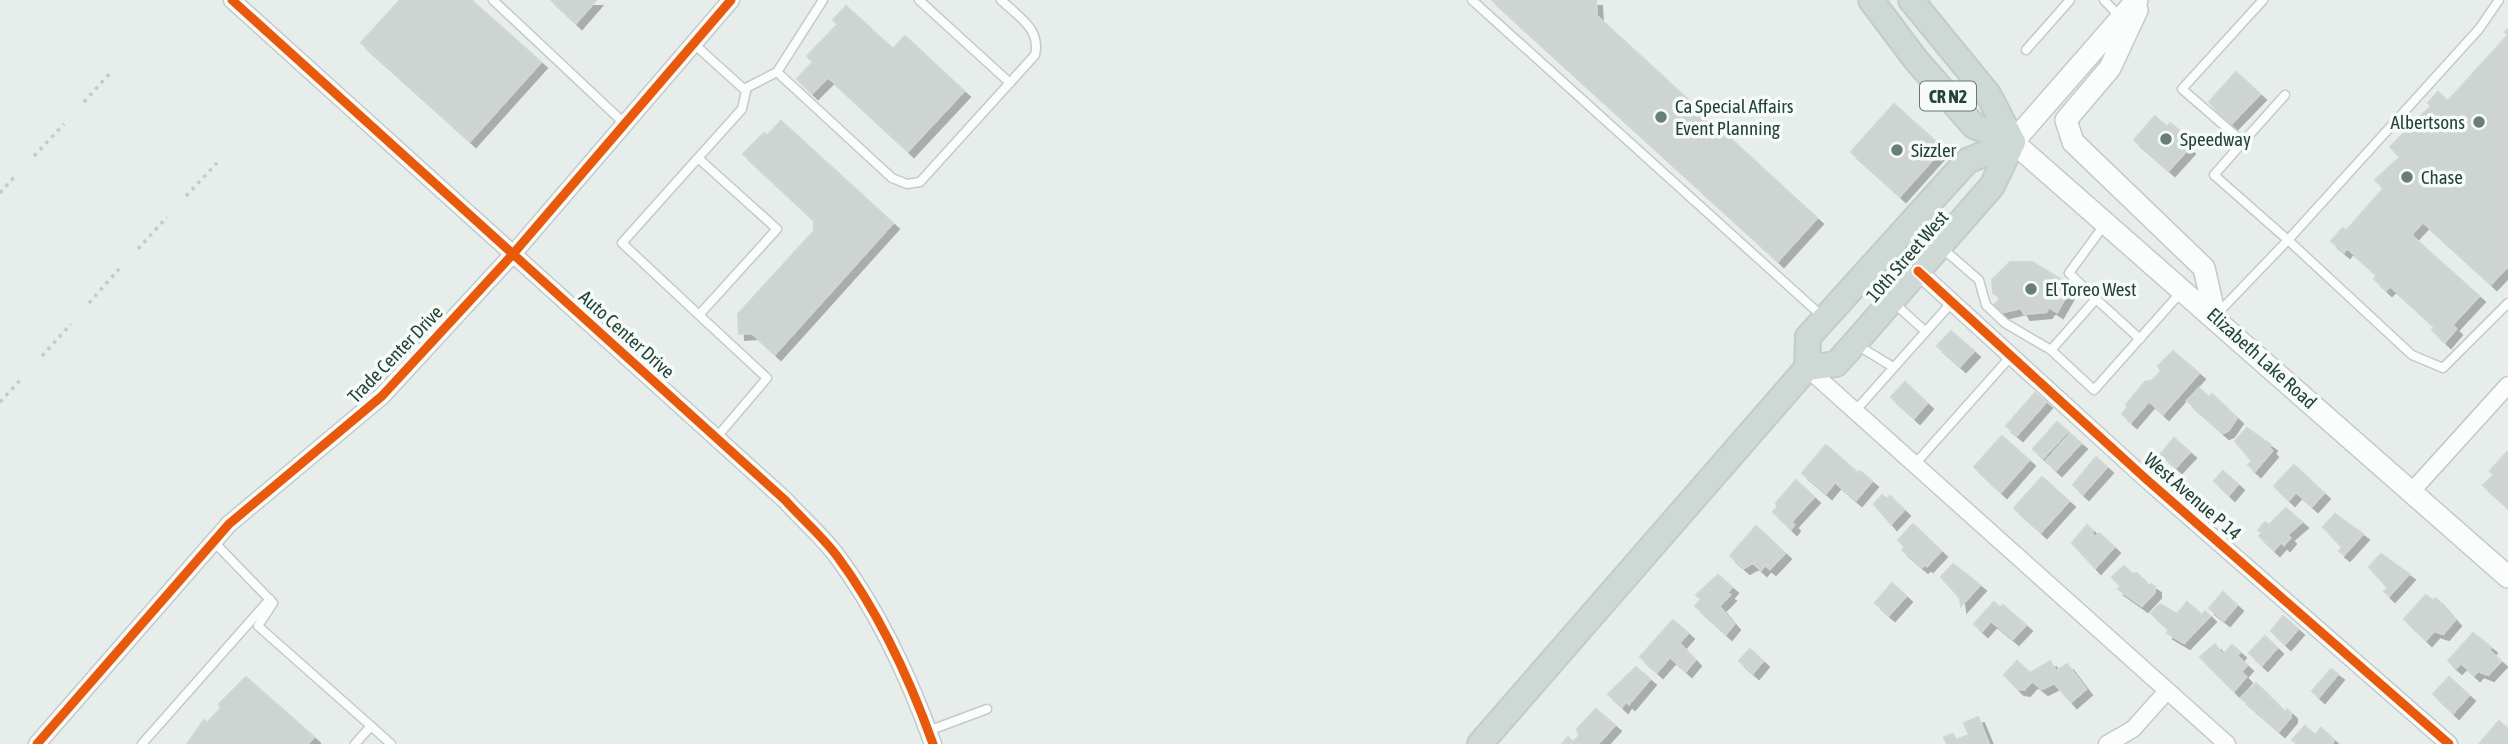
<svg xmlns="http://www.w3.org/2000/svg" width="2508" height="744" viewBox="0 0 2508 744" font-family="'Asap Condensed',sans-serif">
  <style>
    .building { fill: #ced4d1; stroke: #d0d6d3; stroke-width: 2; filter: url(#shadow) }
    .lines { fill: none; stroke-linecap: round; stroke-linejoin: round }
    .service-casing { stroke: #c4cac7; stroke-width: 11 }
    .minor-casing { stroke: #c4cac7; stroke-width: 19 }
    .secondary-casing { stroke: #c3cac7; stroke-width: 24 }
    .primary-casing { stroke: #c2ccc8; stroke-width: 28 }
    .path { stroke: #c2ccc8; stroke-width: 3.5; stroke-dasharray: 3.5 5; stroke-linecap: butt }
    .service { stroke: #fbfcfc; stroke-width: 8 }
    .minor { stroke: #fbfcfc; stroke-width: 16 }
    .secondary { stroke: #fbfcfc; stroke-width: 21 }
    .primary { stroke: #ced8d5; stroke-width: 24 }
    .cycleway-casing { stroke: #f6fbf8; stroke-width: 13 }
    .cycleway { stroke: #e8590c; stroke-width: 9 }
    .poi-dot { fill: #687e76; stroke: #f6fbf8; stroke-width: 2.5 }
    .labels { text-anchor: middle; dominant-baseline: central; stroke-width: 7; stroke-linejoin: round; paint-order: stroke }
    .shield { fill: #f6fbf8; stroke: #627a72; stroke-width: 2 }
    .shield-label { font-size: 18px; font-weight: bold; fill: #234338 }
    .poi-label { font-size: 19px; fill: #234338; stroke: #f6fbf8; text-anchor: start }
    .street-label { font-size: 19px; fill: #234338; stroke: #f6fbf8 }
  </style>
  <defs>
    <filter id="shadow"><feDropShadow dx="6" dy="6" stdDeviation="0" flood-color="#0004"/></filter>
  </defs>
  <rect width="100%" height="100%" fill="#e7edea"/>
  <!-- building -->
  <path class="building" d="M400,0H471L541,62L470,141L361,43Z
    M551,0H596L576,23Z
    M1492,0H1596L1597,16L1817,218L1778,261Z
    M846,6L893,49L905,36L964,91L908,151L828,77L812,93L797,79L813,62L807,56L838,24L833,20Z
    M2508,29V266L2491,284L2423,222L2411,235L2479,296L2452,325L2456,329L2445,342L2432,330L2435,327L2390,286L2386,290L2374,279L2377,275L2347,248L2344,252L2331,241L2343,228L2346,231L2384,188L2375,180L2400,157L2390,147L2431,106L2428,103L2438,92L2448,101L2508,35L2505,32Z
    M2236,72L2260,94L2231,124L2209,102Z
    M1894,104L1943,148L1900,196L1851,152Z
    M2155,116L2167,127L2170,123L2181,132L2177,137L2189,148L2169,170L2134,140Z
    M781,121L893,223L775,354L752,333L739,334L738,314L814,231V220L743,154L764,133L767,136Z
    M2010,262H2032L2072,286L2057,312L2049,307L2046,312L2024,314L2021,308L2000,313L1993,306L2001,298L1993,293L1992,280Z
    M1951,331L1974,351L1960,366L1937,346Z
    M2173,351L2199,373L2163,414L2149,401L2131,422L2122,414L2128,407L2126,405L2145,382L2153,380L2161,371L2158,366Z
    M1905,382L1927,403L1914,418L1891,397Z
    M2199,388L2209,397L2212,394L2237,418L2228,431L2223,433L2187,401Z
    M2035,393L2046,402L2017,435L2006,426Z
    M2057,422L2068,431L2043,458L2033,449Z
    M2247,428L2271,445L2269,448L2272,451L2255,471L2248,465L2252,461L2235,441Z
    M2070,434L2081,443L2056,470L2046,461Z
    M2002,436L2029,460L2001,492L1974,467Z
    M2174,438L2190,452L2176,467L2161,454Z
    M1826,445L1858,473L1860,471L1872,481L1856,500L1835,482L1826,493L1802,473Z
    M2507,452H2508V508L2483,485L2494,475L2490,471Z
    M2096,457L2107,467L2083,494L2073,485Z
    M2294,465L2324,493L2312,506L2296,492L2289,500L2274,486Z
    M2223,471L2238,484L2229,495L2214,481Z
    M2042,477L2069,501L2041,532L2014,508Z
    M1796,480L1814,497L1791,522L1794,525L1791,529L1773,512L1777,507L1776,503Z
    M1882,495L1887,499L1890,496L1904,510L1891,524L1874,504Z
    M2286,508L2302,522L2287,535L2290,538L2284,545L2281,542L2274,550L2259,536L2262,533L2258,530L2265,522L2269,525Z
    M2335,514L2363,534L2344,555L2339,551L2342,547L2323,527Z
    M1913,524L1941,551L1927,566L1925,564L1922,567L1902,550L1905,547L1898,540Z
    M2087,525L2093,531L2090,536L2092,534L2096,537L2099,533L2114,547L2095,568L2072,543Z
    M1756,526L1785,553L1770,569L1765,565L1761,570L1753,563L1744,568L1730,556Z
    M2381,554L2409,574L2389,596L2384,591L2388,588L2369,567Z
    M1953,564L1980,585L1961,606L1960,598L1941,577Z
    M2124,566L2132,574L2137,573L2149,586L2151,584L2155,587V592L2142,606L2118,589L2121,587L2112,577Z
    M1718,575L1732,587L1727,593L1730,595L1719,606L1734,624L1726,634L1695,606L1701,599L1696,595Z
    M1892,583L1906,596L1889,615L1875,603Z
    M2223,592L2237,605L2224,620L2209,608Z
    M2426,595L2433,601L2436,598L2455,620L2443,634L2434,631L2426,640L2404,619Z
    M1994,602L2000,608L2003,605L2026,625L2013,639L1991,621L1982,631L1974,624Z
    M2187,602L2202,615L2205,611L2210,616L2184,643L2167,633L2169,630L2151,613L2160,604L2177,614Z
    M2283,616L2298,629L2285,644L2271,631Z
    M1673,620L1688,633L1672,651L1681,645L1695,660L1686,671L1670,657L1657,672L1640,657Z
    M2473,633L2491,647L2489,650L2501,661L2488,675L2480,672L2481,668L2474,675L2461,663L2456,668L2448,661Z
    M2265,636L2277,648L2262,665L2249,653Z
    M2215,644L2223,655L2232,645L2240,652L2237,656L2247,665L2241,672L2246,677L2234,691L2200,657Z
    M1750,649L1763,661L1753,673L1739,661Z
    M2017,661L2030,673L2050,661L2056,671L2067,664L2086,689L2071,702L2054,683L2042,689L2032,681L2024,690L2018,689L2004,675Z
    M1636,667L1650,679L1629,704L1626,701L1622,707L1608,694Z
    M2331,669L2338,674L2319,697L2312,691Z
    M246,677L314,737L307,744H187L204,720L207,723L221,708L219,704Z
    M2449,677L2469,695L2453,713L2433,694Z
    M2256,683L2285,712L2287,709L2291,713V717L2279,731L2241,698Z
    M1596,709L1615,725L1598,744H1562L1568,737L1573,742L1579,736L1577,729Z
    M1978,717L1989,744H1947L1944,737L1953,734L1956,740L1969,735L1964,723Z
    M2499,721L2508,729V744H2479Z
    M2305,726L2315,735L2321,728L2334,740L2332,744H2297L2292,740Z"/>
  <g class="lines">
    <defs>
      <path id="service" d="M493,0L625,124
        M919,0L1010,83
        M1472,0L1823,317
        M2104,0L2121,18
        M2263,0L2182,89L2243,142L2214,175L2288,240L2479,29L2499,0
        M694,44L746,91L742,109L698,158L777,229L699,315L767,378L716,438
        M2026,50L2070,0
        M777,72L892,178L907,184L920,182L1035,55C1041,29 1019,17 1001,0
        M744,89L777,72L823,0
        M2243,142L2285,95
        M698,158L622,243L699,315
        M1942,248L1979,280L1986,305L2005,323L2051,350
        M2096,299L2069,273L2105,224
        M1894,303L1925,331
        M2217,314L2288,240L2412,355L2443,368L2508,303
        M2140,339L2096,299L2051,350L2094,390L2182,291
        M1857,345L1893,367
        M1856,410L1953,301
        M1915,464L2012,355
        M214,542L273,603L258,626L371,726L355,744
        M371,726L391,744
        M928,731L987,709
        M142,744L270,599"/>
      <path id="minor" d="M232,0L785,500C802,519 822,536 837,556C880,614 909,677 933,744
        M1918,271L2146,479L2449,744
        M1807,368L2227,744
        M2412,491L2508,385
        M37,744L229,524L382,396L513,254L731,0
        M2107,744L2133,729L2167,691"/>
      <path id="secondary" d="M2137,0L2013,142L2508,577
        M2137,10L2110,68L2066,120L2073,142L2204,268L2215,316"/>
      <path id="primary" d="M1871,0L1916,60L1974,126L2013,142
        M1911,0L1988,94L2013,142
        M1807,368L1836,364L1854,344L1992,186L2013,142
        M1480,744L1807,368L1808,337L1967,161L2013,142"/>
    </defs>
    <!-- service casing -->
    <use href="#service" class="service-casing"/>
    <!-- minor casing -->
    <use href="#minor" class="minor-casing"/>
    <!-- secondary casing -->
    <use href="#secondary" class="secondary-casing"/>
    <!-- primary casing -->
    <use href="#primary" class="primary-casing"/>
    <!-- path -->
    <path class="path" d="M84,102L112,71
      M34,156L64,124
      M0,193L16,175
      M186,196L217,163
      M138,249L167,217
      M89,303L119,269
      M42,356L71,324
      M0,402L23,377"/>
    <!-- service -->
    <use href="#service" class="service"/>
    <!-- minor -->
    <use href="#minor" class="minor"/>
    <!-- secondary -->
    <use href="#secondary" class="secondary"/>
    <!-- primary -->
    <use href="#primary" class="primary"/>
    <defs>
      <path id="cycleway" d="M232,0L785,500C802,519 822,536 837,556C880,614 909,677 933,744
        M1918,271L2146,479L2449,744
        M37,744L229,524L382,396L513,254L731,0"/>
    </defs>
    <!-- cycleway casing -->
    <use href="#cycleway" class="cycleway-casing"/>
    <!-- cycleway -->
    <use href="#cycleway" class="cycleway"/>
  </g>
  <!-- markers -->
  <g class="poi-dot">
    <circle cx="1661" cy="117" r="7"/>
    <circle cx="2479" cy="122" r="7"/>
    <circle cx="2166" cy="139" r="7"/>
    <circle cx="1897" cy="150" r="7"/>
    <circle cx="2407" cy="177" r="7"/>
    <circle cx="2031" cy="289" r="7"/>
  </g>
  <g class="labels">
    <!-- shield labels -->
    <rect class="shield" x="1920" y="81.5" width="56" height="29" rx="5"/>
    <g class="shield-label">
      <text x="1948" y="96">CR N2</text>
    </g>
    <!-- poi labels -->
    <g class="poi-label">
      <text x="1675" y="106">Ca Special Affairs<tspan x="1675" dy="22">Event Planning</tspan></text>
      <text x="2465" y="122" text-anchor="end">Albertsons</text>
      <text x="2180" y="139">Speedway</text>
      <text x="1911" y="150">Sizzler</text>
      <text x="2421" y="177">Chase</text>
      <text x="2045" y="289">El Toreo West</text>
    </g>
    <!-- street labels -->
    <g class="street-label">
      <text transform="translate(1907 256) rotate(-49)">10th Street West</text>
      <text transform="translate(627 334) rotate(42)">Auto Center Drive</text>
      <text transform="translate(395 354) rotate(-46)">Trade Center Drive</text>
      <text transform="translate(2262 358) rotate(42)">Elizabeth Lake Road</text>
      <text transform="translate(2193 496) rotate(41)">West Avenue P 14</text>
    </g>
  </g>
</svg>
